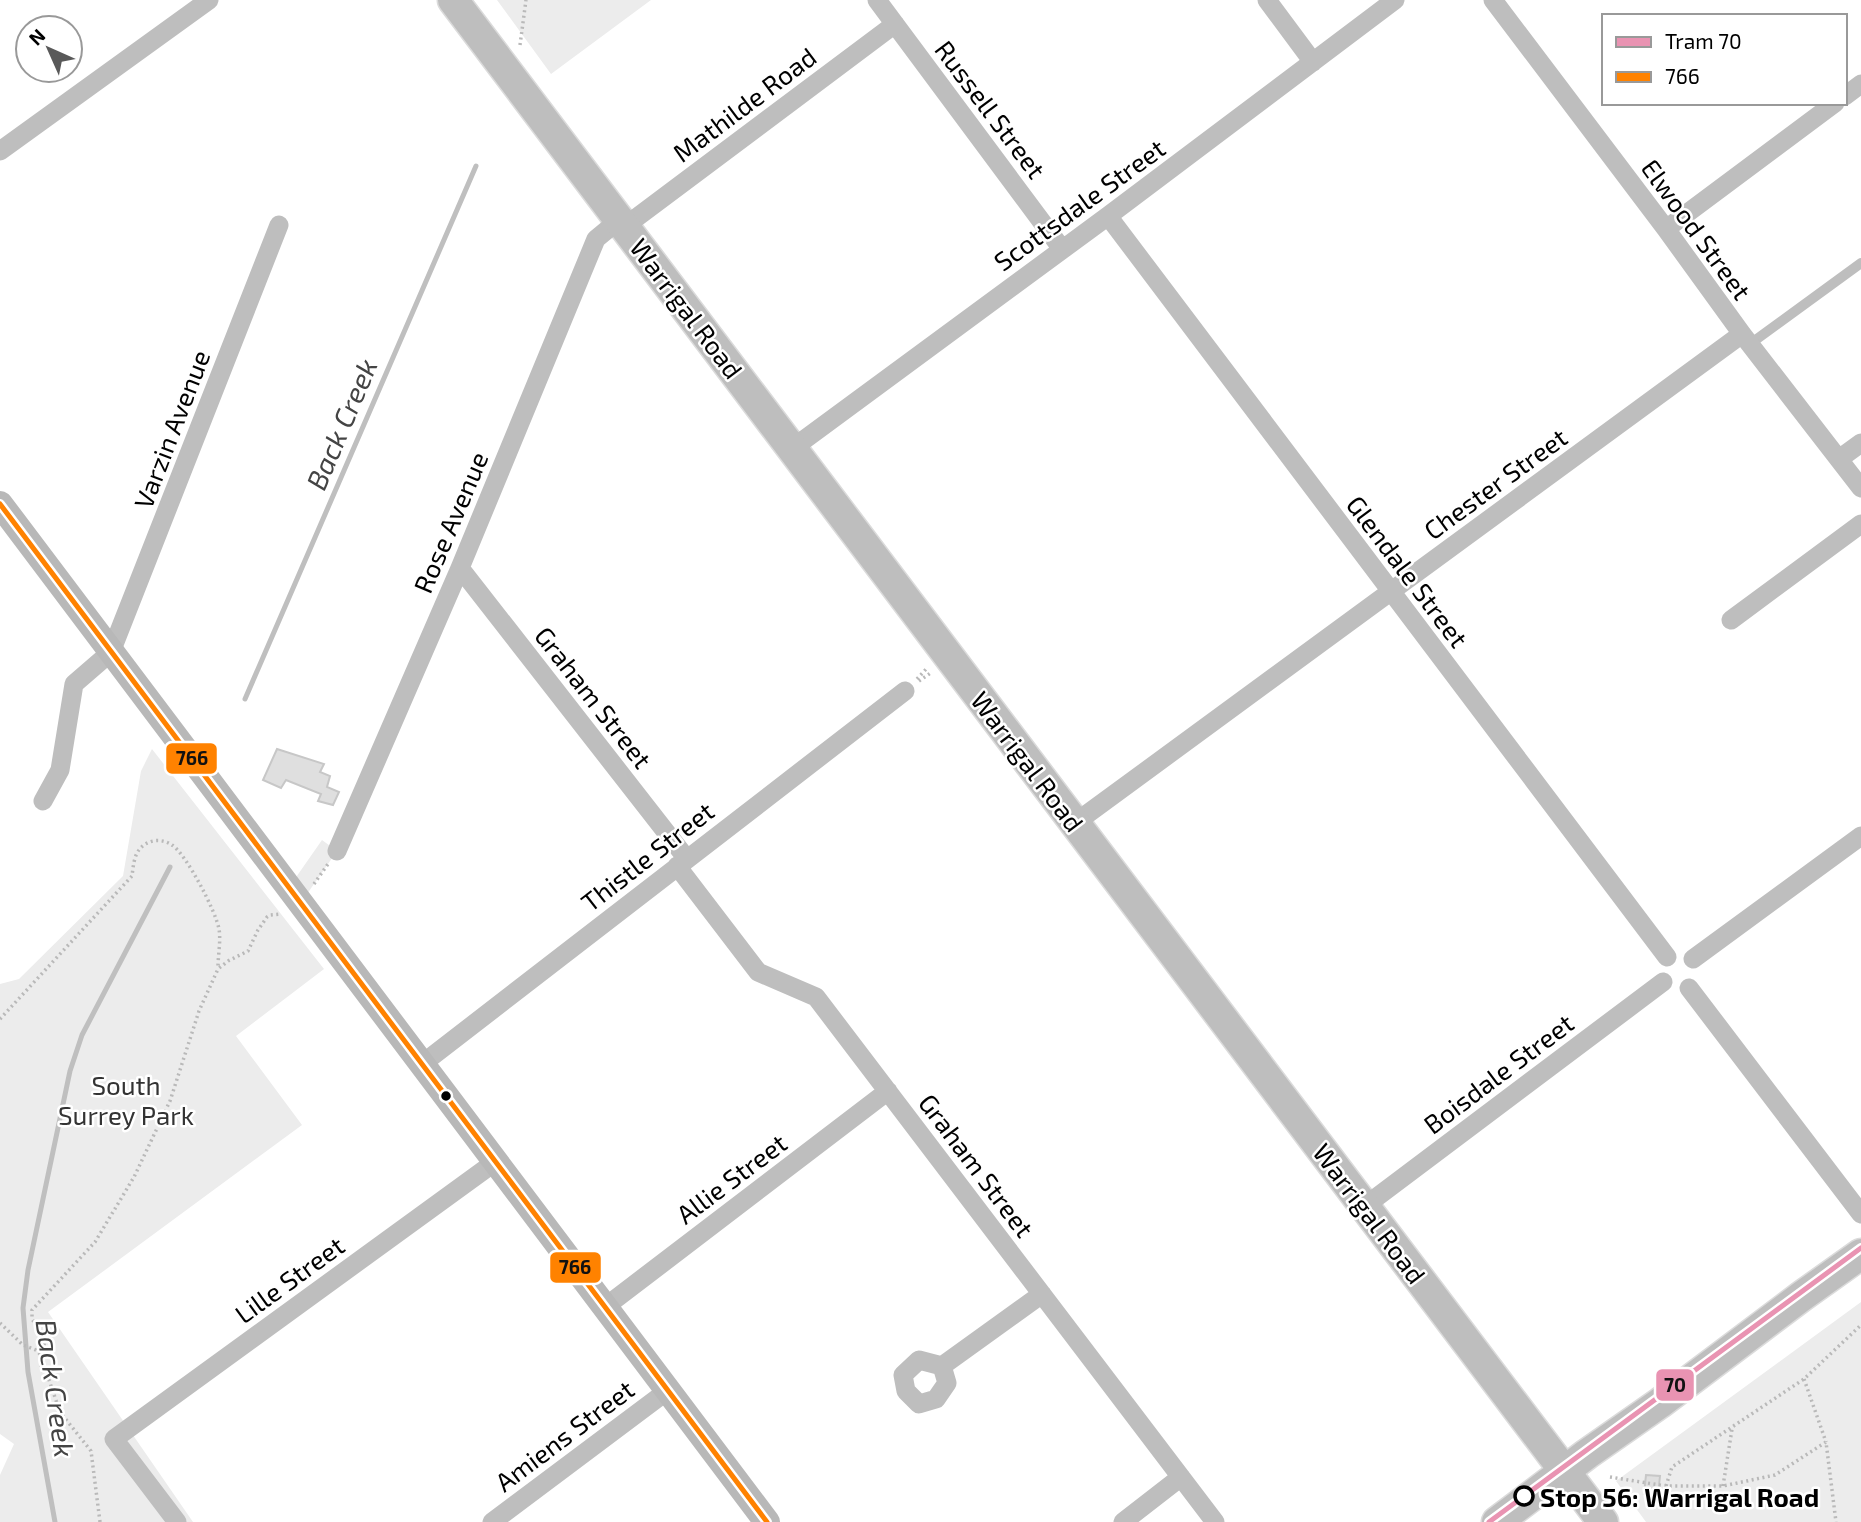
<svg xmlns="http://www.w3.org/2000/svg" width="1861" height="1522" viewBox="0 0 1861 1522" font-family="'Exo 2',sans-serif">
  <style>
    .green { fill: #ececec }
    .lines { fill: none; stroke-linecap: round; stroke-linejoin: round }
    .stream { stroke: #bfbfbf; stroke-width: 5 }
    .building { fill: #dfdfdf; stroke: #c7c7c7; stroke-width: 2 }
    .primary-casing { stroke: #dbdbdb; stroke-width: 33 }
    .path { stroke: #b9b9b9; stroke-width: 3.5; stroke-dasharray: 2 3.5; stroke-linecap: butt }
    .lane { stroke: #bebebe; stroke-width: 10 }
    .street { stroke: #bebebe; stroke-width: 19 }
    .secondary { stroke: #b8b8b8; stroke-width: 26 }
    .primary { stroke: #bebebe; stroke-width: 30 }
    .bus-1-casing { stroke: #fff; stroke-width: 10 }
    .bus-1 { stroke: #ff8200; stroke-width: 5 }
    .tram-1-casing { stroke: #fff; stroke-width: 10 }
    .tram-1 { stroke: #e993b2; stroke-width: 5 }
    .bus-dot { fill: #000; stroke: #fff; stroke-width: 2.5 }
    .stop-dot { fill: #fff; stroke: #000; stroke-width: 3.5 }
    .labels { text-anchor: middle; dominant-baseline: central; stroke-width: 5; stroke-linejoin: round; paint-order: stroke }
    .street-label { font-size: 26px; fill: #000; stroke: #fff }
    .park-label { font-size: 26px; fill: #333; stroke: #fff }
    .stop-label { font-size: 26px; font-weight: bold; fill: #000; stroke: #fff; text-anchor: start }
    .water-label { font-size: 28px; font-style: italic; fill: #444; stroke: #fff }
    .line-badge { stroke: #fff; stroke-width: 2.5 }
    .pale-badge-label { font-size: 19px; text-anchor: middle; font-weight: bold; fill: #111 }
  </style>
  <rect width="100%" height="100%" fill="#fff"/>
  <!-- green -->
  <path class="green" d="M497,0H651L551,74Z
    M152,749L324,969L236,1036L302,1125L48,1312L193,1522H0V1475L14,1444L0,1434V984L19,979L123,876L141,771Z
    M322,840L337,851L307,894L292,883Z
    M1861,1302V1522H1646L1616,1481Z"/>
  <g class="lines">
    <!-- stream -->
    <path class="stream" d="M245,699L476,166
      M55,1522L28,1372L23,1308L28,1270L70,1071L82,1035L170,867"/>
  </g>
  <!-- building -->
  <path class="building" d="M277,749L324,764L320,772L330,776L327,787L339,792L333,805L318,801L321,794L286,780L281,788L263,780Z
    M1646,1475L1660,1476L1658,1495L1644,1494Z"/>
  <g class="lines">
    <defs>
      <path id="primary" d="M453,0L1603,1522
        M1497,1522L1587,1454L1660,1403L1802,1296L1861,1254"/>
    </defs>
    <!-- primary casing -->
    <use href="#primary" class="primary-casing"/>
    <!-- path -->
    <path class="path" d="M520,45L526,0
      M917,679L928,667
      M919,681L932,672
      M314,884L328,864
      M0,1019L132,876C133,868 134,856 139,850C147,839 162,838 172,845C187,855 216,912 219,929C221,941 218,955 218,967
      M0,1323L23,1345L36,1350L42,1356
      M1804,1379L1826,1442
      M1610,1477L1666,1486H1723L1775,1475L1826,1442L1836,1522
      M1666,1486L1672,1467L1804,1379L1861,1325
      M1723,1486L1732,1429
      M100,1522L91,1451L60,1412L49,1380L41,1369L45,1338L32,1319V1310L95,1242L134,1177L170,1101L199,1011L218,969L228,961L248,951L258,930L267,917L270,915L281,914"/>
    <!-- lane -->
    <path class="lane" d="M1750,344L1861,263"/>
    <!-- street -->
    <path class="street" d="M877,0L1062,249
      M1267,0L1313,62
      M1493,0L1666,229L1742,334L1861,488
      M1845,96L1861,84
      M0,151L209,0
      M1108,216L1667,957
      M624,227L895,24
      M1666,229L1835,103
      M793,448L1108,216L1395,0
      M1839,459L1861,443
      M460,568L687,859
      M1731,620L1861,524
      M43,801L60,770L74,684L111,652L279,225
      M1075,823L1742,334
      M337,851L460,568L596,239L619,220
      M677,866L758,972L816,997L1215,1522
      M1693,959L1861,836
      M1689,988L1861,1214
      M422,1064L905,691
      M1365,1206L1663,982
      M605,1307L888,1091
      M942,1366L947,1383L936,1399L919,1404L906,1391L903,1375L919,1360L942,1366L1042,1294
      M177,1522L114,1439L495,1162
      M492,1522L667,1391
      M1123,1522L1181,1477"/>
    <!-- secondary -->
    <path class="secondary" d="M0,504L767,1522"/>
    <!-- primary -->
    <use href="#primary" class="primary"/>
    <defs>
      <path id="bus-1" d="M0,504L767,1522"/>
    </defs>
    <!-- bus-1 casing -->
    <use href="#bus-1" class="bus-1-casing"/>
    <!-- bus-1 -->
    <use href="#bus-1" class="bus-1"/>
    <defs>
      <path id="tram-1" d="M1489,1522L1861,1248"/>
    </defs>
    <!-- tram-1 casing -->
    <use href="#tram-1" class="tram-1-casing"/>
    <!-- tram-1 -->
    <use href="#tram-1" class="tram-1"/>
  </g>
  <!-- markers -->
  <circle class="bus-dot" cx="446" cy="1096" r="6"/>
  <circle class="stop-dot" cx="1524" cy="1496" r="9"/>
  <g class="labels">
    <!-- street labels -->
    <g class="street-label">
      <text transform="translate(744 104) rotate(-37)">Mathilde Road</text>
      <text transform="translate(991 109) rotate(53)">Russell Street</text>
      <text transform="translate(1079 204) rotate(-36)">Scottsdale Street</text>
      <text transform="translate(1697 229) rotate(54)">Elwood Street</text>
      <text transform="translate(687 308) rotate(53)">Warrigal Road</text>
      <text transform="translate(171 429) rotate(-69)">Varzin Avenue</text>
      <text transform="translate(1495 483) rotate(-36)">Chester Street</text>
      <text transform="translate(450 522) rotate(-67)">Rose Avenue</text>
      <text transform="translate(1408 571) rotate(53)">Glendale Street</text>
      <text transform="translate(594 697) rotate(52)">Graham Street</text>
      <text transform="translate(1028 761) rotate(53)">Warrigal Road</text>
      <text transform="translate(647 856) rotate(-38)">Thistle Street</text>
      <text transform="translate(1498 1073) rotate(-37)">Boisdale Street</text>
      <text transform="translate(977 1165) rotate(53)">Graham Street</text>
      <text transform="translate(731 1178) rotate(-37)">Allie Street</text>
      <text transform="translate(1370 1213) rotate(53)">Warrigal Road</text>
      <text transform="translate(289 1279) rotate(-36)">Lille Street</text>
      <text transform="translate(564 1435) rotate(-37)">Amiens Street</text>
    </g>
    <!-- park labels -->
    <g class="park-label">
      <text x="126" y="1084">South<tspan x="126" dy="30">Surrey Park</tspan></text>
    </g>
    <!-- stop labels -->
    <g class="stop-label">
      <text x="1540" y="1496">Stop 56: Warrigal Road</text>
    </g>
    <!-- water labels -->
    <g class="water-label">
      <text transform="translate(341 424) rotate(-67)">Back Creek</text>
      <text transform="translate(56 1388) rotate(82)">Back Creek</text>
    </g>
  </g>
  <g class="line-badge">
    <rect x="165" y="742" width="53" height="33" rx="7" fill="#ff8200"/>
    <rect x="549" y="1251" width="53" height="33" rx="7" fill="#ff8200"/>
    <rect x="1655" y="1368" width="40" height="34" rx="7" fill="#e993b2"/>
  </g>
  <g class="pale-badge-label">
    <text x="192" y="765">766</text>
    <text x="575" y="1274">766</text>
    <text x="1675" y="1392">70</text>
  </g>
  <!-- legend -->
  <rect x="1602" y="14" width="245" height="91" fill="#ffffff" stroke="#999999" stroke-width="2"/>
  <rect x="1616" y="37" width="35" height="10" fill="#e993b2" stroke="#999999" stroke-width="2"/>
  <text x="1665" y="49" font-size="21" fill="#000000">Tram 70</text>
  <rect x="1616" y="72" width="35" height="10" fill="#ff8200" stroke="#999999" stroke-width="2"/>
  <text x="1665" y="84" font-size="21" fill="#000000">766</text>
  <!-- north arrow -->
  <g transform="translate(49 49) rotate(315)"><circle r="33" fill="#ffffff" stroke="#999999" stroke-width="2"/>
  <path d="M0-5L12 26L0 18L-12 26Z" fill="#595959"/>
  <text y="-10" font-size="19" font-weight="bold" text-anchor="middle" fill="#000000">N</text>
  </g>
</svg>
